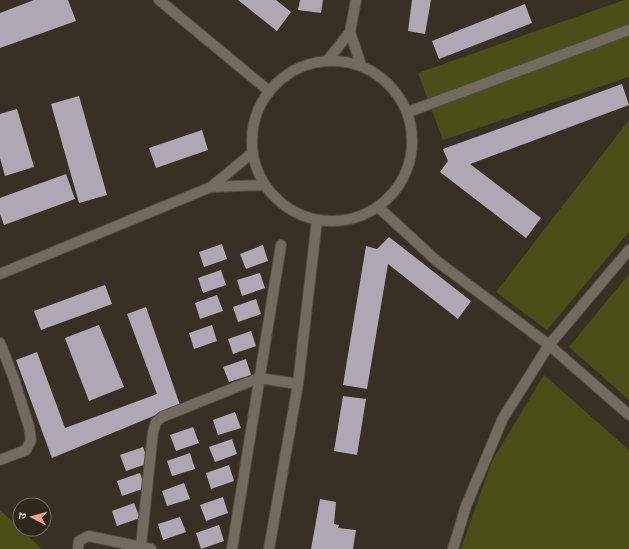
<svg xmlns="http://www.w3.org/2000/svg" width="629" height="549" viewBox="0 0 629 549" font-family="'Libre Baskerville','Noto Sans Devanagari',serif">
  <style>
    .green { fill: #4a4e17 }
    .building { fill: #b0a7b5 }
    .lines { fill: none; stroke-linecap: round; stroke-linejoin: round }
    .minor-casing { stroke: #524d43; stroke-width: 12 }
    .minor { stroke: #726b5f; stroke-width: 10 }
  </style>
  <rect width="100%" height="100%" fill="#373125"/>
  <!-- green -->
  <path class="green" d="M624,0H629V77L443,140L418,73Z
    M629,120V232L547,330L496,292Z
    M629,274V400L569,347Z
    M544,375L629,450V549H461L492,461Z
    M0,510L42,549H0Z"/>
  <!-- building -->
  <path class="building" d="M34,0H68L76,21L0,48V13Z
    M238,0H276L291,12L277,31Z
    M300,0H323L321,13L298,10Z
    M412,0H431L425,34L408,31Z
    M525,4L532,23L439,59L432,41Z
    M622,84L629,105L470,164L541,218L526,238L440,172L448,161L443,149Z
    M79,96L107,195L79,203L51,104Z
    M17,109L34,167L5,176L0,158V114Z
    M202,130L208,150L156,168L149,148Z
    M66,174L75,199L4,225L0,214V198Z
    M389,237L471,301L458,319L388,264L367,389L343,385L366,246L377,249Z
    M222,244L227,259L204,267L199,252Z
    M263,245L268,261L246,269L240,254Z
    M221,270L226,285L203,293L198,278Z
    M260,273L265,288L242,296L237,280Z
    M105,285L112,304L41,330L34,311Z
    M217,295L223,311L200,319L195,303Z
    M256,299L261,314L238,322L233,307Z
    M146,307L180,405L52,458L16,360L37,352L65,428L157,394L127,314Z
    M99,325L124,387L89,401L65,338Z
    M212,325L217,341L194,349L189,333Z
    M251,331L256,346L233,354L228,339Z
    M246,359L251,375L229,382L223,367Z
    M343,396L366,399L357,455L334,451Z
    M235,412L241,428L218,435L213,420Z
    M193,427L199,443L176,451L170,435Z
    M232,439L237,454L215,462L209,447Z
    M143,447L149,463L126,471L120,455Z
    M190,453L195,469L172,476L167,461Z
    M229,465L234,481L211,489L206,473Z
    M140,473L145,488L122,496L117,481Z
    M184,483L190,499L167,506L162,491Z
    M223,497L228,513L206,521L200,505Z
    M320,499L336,502L334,524L339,525L338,528L356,530L353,549H311Z
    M134,503L140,518L117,526L112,511Z
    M180,517L186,532L163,540L158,524Z
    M219,525L224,541L201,549L196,533Z"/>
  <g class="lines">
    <defs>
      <path id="minor" d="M159,0L269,91
        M350,32L361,65
        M327,61L350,32L356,0
        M252 141a80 80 0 1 1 160 0a80 80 0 1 1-160 0Z
        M408,112L629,30
        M211,187L265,185
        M378,207L438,262L549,345L629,415
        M0,274L211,187L252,153
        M0,343L14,379L29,427L31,440L26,450L0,460
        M141,546L153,432L156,422L162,417L259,378L298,384
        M78,549L79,541L88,536L151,549
        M232,549L281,245
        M269,549L298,384L317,220
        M453,549L466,506L503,418L549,345L629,250"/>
    </defs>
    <!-- minor casing -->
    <use href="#minor" class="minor-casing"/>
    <!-- minor -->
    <use href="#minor" class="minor"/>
  </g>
  <!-- north arrow -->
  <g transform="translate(32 517) rotate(276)"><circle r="19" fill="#2d271c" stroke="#716c62"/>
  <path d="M0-3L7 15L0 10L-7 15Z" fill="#f0a27a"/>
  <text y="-6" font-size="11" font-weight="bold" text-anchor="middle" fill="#d7d3cc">उ</text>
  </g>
</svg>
